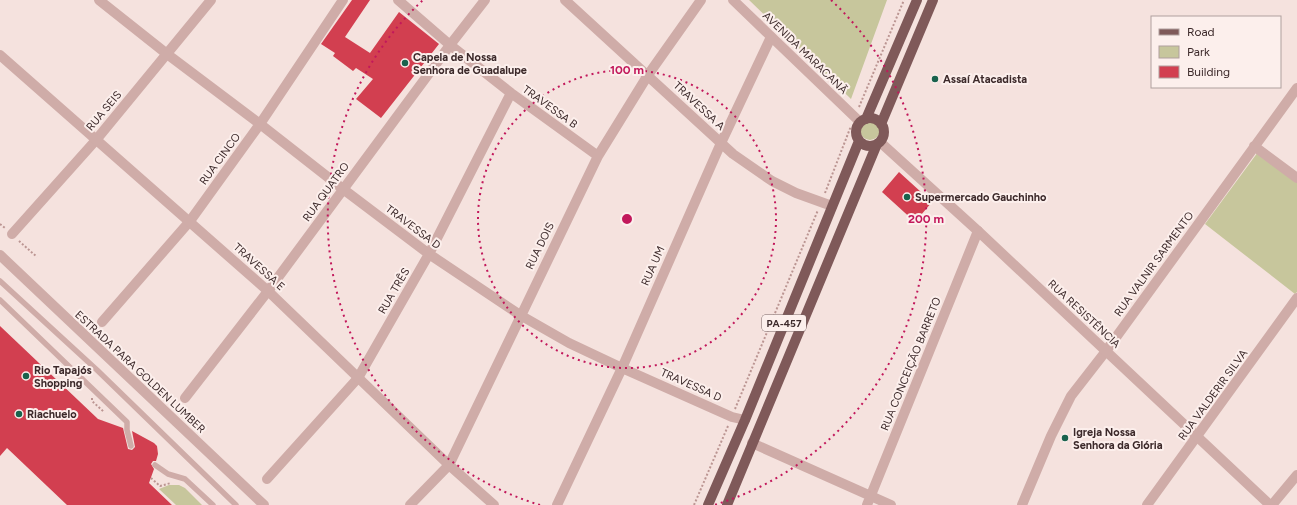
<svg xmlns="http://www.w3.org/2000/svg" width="1297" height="505" viewBox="0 0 1297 505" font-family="Figtree,sans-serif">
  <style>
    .green { fill: #c7c69c }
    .building { fill: #d23f50 }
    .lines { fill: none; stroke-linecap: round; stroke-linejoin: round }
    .path { stroke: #bb9592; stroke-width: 2; stroke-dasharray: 2 2; stroke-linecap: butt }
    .service { stroke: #cfaca8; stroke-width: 5.5 }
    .minor { stroke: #cfaca8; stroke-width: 10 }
    .tertiary { stroke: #cfaca8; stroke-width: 10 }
    .primary { stroke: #7f5959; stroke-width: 10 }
    .ring { fill: none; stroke: #c2185b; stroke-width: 2; stroke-dasharray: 2 4 }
    .poi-dot { fill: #19624d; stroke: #fcefec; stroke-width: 1.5 }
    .labels { text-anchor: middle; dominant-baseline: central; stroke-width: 4; stroke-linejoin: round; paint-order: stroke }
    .shield { fill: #fcefec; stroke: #766464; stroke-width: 1 }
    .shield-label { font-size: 10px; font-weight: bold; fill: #3c292a }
    .street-label { font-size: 11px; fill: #3c292a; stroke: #fcefec }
    .poi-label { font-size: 11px; font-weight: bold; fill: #3c292a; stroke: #fcefec; text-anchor: start }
    .centre { fill: #c2185b; stroke: #fcefec; stroke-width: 2 }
    .ring-label { font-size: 12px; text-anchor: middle; font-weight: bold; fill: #c2185b; stroke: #fcefec; stroke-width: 4; stroke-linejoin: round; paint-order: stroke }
  </style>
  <rect width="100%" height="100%" fill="#f5e2de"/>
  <!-- green -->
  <path class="green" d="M749,0H887L851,99Z
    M860 130a10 10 0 1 1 20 0a10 10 0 1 1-20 0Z
    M1258,152L1297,181V292L1295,294L1205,224Z
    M169,485H179L185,488L202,505H176L159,489Z"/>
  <!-- building -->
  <path class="building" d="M352,0H370L345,37L370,53L399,12L439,44L381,118L356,99L373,79L356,68L353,71L333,56L335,53L321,44Z
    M899,172L932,202L915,222L882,192Z
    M0,326L98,419L123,428L128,449L132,450L135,447L132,431L154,443L157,446L158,454L156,461H153L151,464L154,469L149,483L172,505H67L7,448L0,456Z"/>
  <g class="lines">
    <!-- path -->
    <path class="path" d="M859,107L904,0
      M825,193L851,126
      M0,224L5,228
      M19,241L37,257
      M92,398V401L104,412
      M735,409L818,210
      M151,478L160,486L171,483
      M694,505L728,426"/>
    <!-- service -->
    <path class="service" d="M0,281L97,370L236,505
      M0,300L127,422V430L131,446
      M155,465L168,474L185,479L213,505"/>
    <!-- minor -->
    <path class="minor" d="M99,0L167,54L260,124L343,189L429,254L520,315L569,343L622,368L732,417L745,420
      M398,0L450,45L511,93L598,156
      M565,0L733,154L772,181L796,193L832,206
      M1254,146L1297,178
      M12,234L96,140L211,0
      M0,255L264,505
      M102,322L190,221L260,124L343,0
      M185,398L268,291L450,45L485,0
      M752,443L891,505
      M267,479L358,378L429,254L511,93
      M410,505L449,465L598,156L648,75L701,0
      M557,505L622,368L721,143L771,37
      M867,505L978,231
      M1022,505L1051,436L1071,396L1106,351L1297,88
      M1147,505L1297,298
      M1272,505L1297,475"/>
    <!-- tertiary -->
    <path class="tertiary" d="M733,0L860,122
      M0,55L268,291L449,465L494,505
      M880,142L978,231L1270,505"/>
    <!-- primary -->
    <path class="primary" d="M856 132a14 14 0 1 1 28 0a14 14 0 1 1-28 0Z
      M866,119L917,0
      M881,124L933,0
      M708,505L745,420L859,141
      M727,505L877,144"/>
  </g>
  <!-- distance rings -->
  <g class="ring">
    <circle cx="627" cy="219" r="149"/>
    <path d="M540 505A299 299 0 0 1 423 0M831 0A299 299 0 0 1 714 505"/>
  </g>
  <!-- markers -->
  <g class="poi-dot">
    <circle cx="405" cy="63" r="4"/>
    <circle cx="935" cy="79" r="4"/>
    <circle cx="907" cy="197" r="4"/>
    <circle cx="26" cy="376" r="4"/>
    <circle cx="19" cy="414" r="4"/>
    <circle cx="1065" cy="438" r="4"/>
  </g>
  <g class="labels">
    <!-- shield labels -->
    <rect class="shield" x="762" y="315" width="44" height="16" rx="3"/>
    <g class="shield-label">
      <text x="784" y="323">PA-457</text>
    </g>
    <!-- street labels -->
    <g class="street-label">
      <text transform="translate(805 53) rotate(44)">AVENIDA MARACANÃ</text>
      <text transform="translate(699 106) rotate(43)">TRAVESSA A</text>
      <text transform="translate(550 107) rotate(36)">TRAVESSA B</text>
      <text transform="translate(104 111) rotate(-50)">RUA SEIS</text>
      <text transform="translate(220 159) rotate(-54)">RUA CINCO</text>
      <text transform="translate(326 192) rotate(-54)">RUA QUATRO</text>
      <text transform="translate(413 227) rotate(37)">TRAVESSA D</text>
      <text transform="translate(540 246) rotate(-64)">RUA DOIS</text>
      <text transform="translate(1154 264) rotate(-54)">RUA VALNIR SARMENTO</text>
      <text transform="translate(653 266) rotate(-66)">RUA UM</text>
      <text transform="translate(259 267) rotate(42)">TRAVESSA E</text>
      <text transform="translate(394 291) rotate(-60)">RUA TRÊS</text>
      <text transform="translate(1084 314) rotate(43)">RUA RESISTÊNCIA</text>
      <text transform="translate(911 364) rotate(-68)">RUA CONCEIÇÃO BARRETO</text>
      <text transform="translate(140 372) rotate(43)">ESTRADA PARA GOLDEN LUMBER</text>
      <text transform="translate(691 385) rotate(24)">TRAVESSA D</text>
      <text transform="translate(1213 395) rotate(-54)">RUA VALDERIR SILVA</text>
    </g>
    <!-- poi labels -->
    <g class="poi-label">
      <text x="413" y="57">Capela de Nossa<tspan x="413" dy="13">Senhora de Guadalupe</tspan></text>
      <text x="943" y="79">Assaí Atacadista</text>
      <text x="915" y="197">Supermercado Gauchinho</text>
      <text x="34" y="370">Rio Tapajós<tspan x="34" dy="13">Shopping</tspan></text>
      <text x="27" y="414">Riachuelo</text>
      <text x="1073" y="432">Igreja Nossa<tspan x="1073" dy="13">Senhora da Glória</tspan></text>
    </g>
  </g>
  <circle cx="627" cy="219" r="6" class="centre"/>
  <g class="ring-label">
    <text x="627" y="74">100 m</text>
    <text x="926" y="223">200 m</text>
  </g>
  <!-- legend -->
  <rect x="1151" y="16" width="130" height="72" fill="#fcefec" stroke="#afa09e"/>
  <rect x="1159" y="29" width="20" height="6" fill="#7f5959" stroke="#afa09e"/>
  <text x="1187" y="36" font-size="12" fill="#3c292a">Road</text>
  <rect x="1159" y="46" width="20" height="12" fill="#c7c69c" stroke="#afa09e"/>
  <text x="1187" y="56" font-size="12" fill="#3c292a">Park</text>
  <rect x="1159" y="66" width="20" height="12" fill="#d23f50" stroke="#afa09e"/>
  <text x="1187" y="76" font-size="12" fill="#3c292a">Building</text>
</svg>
